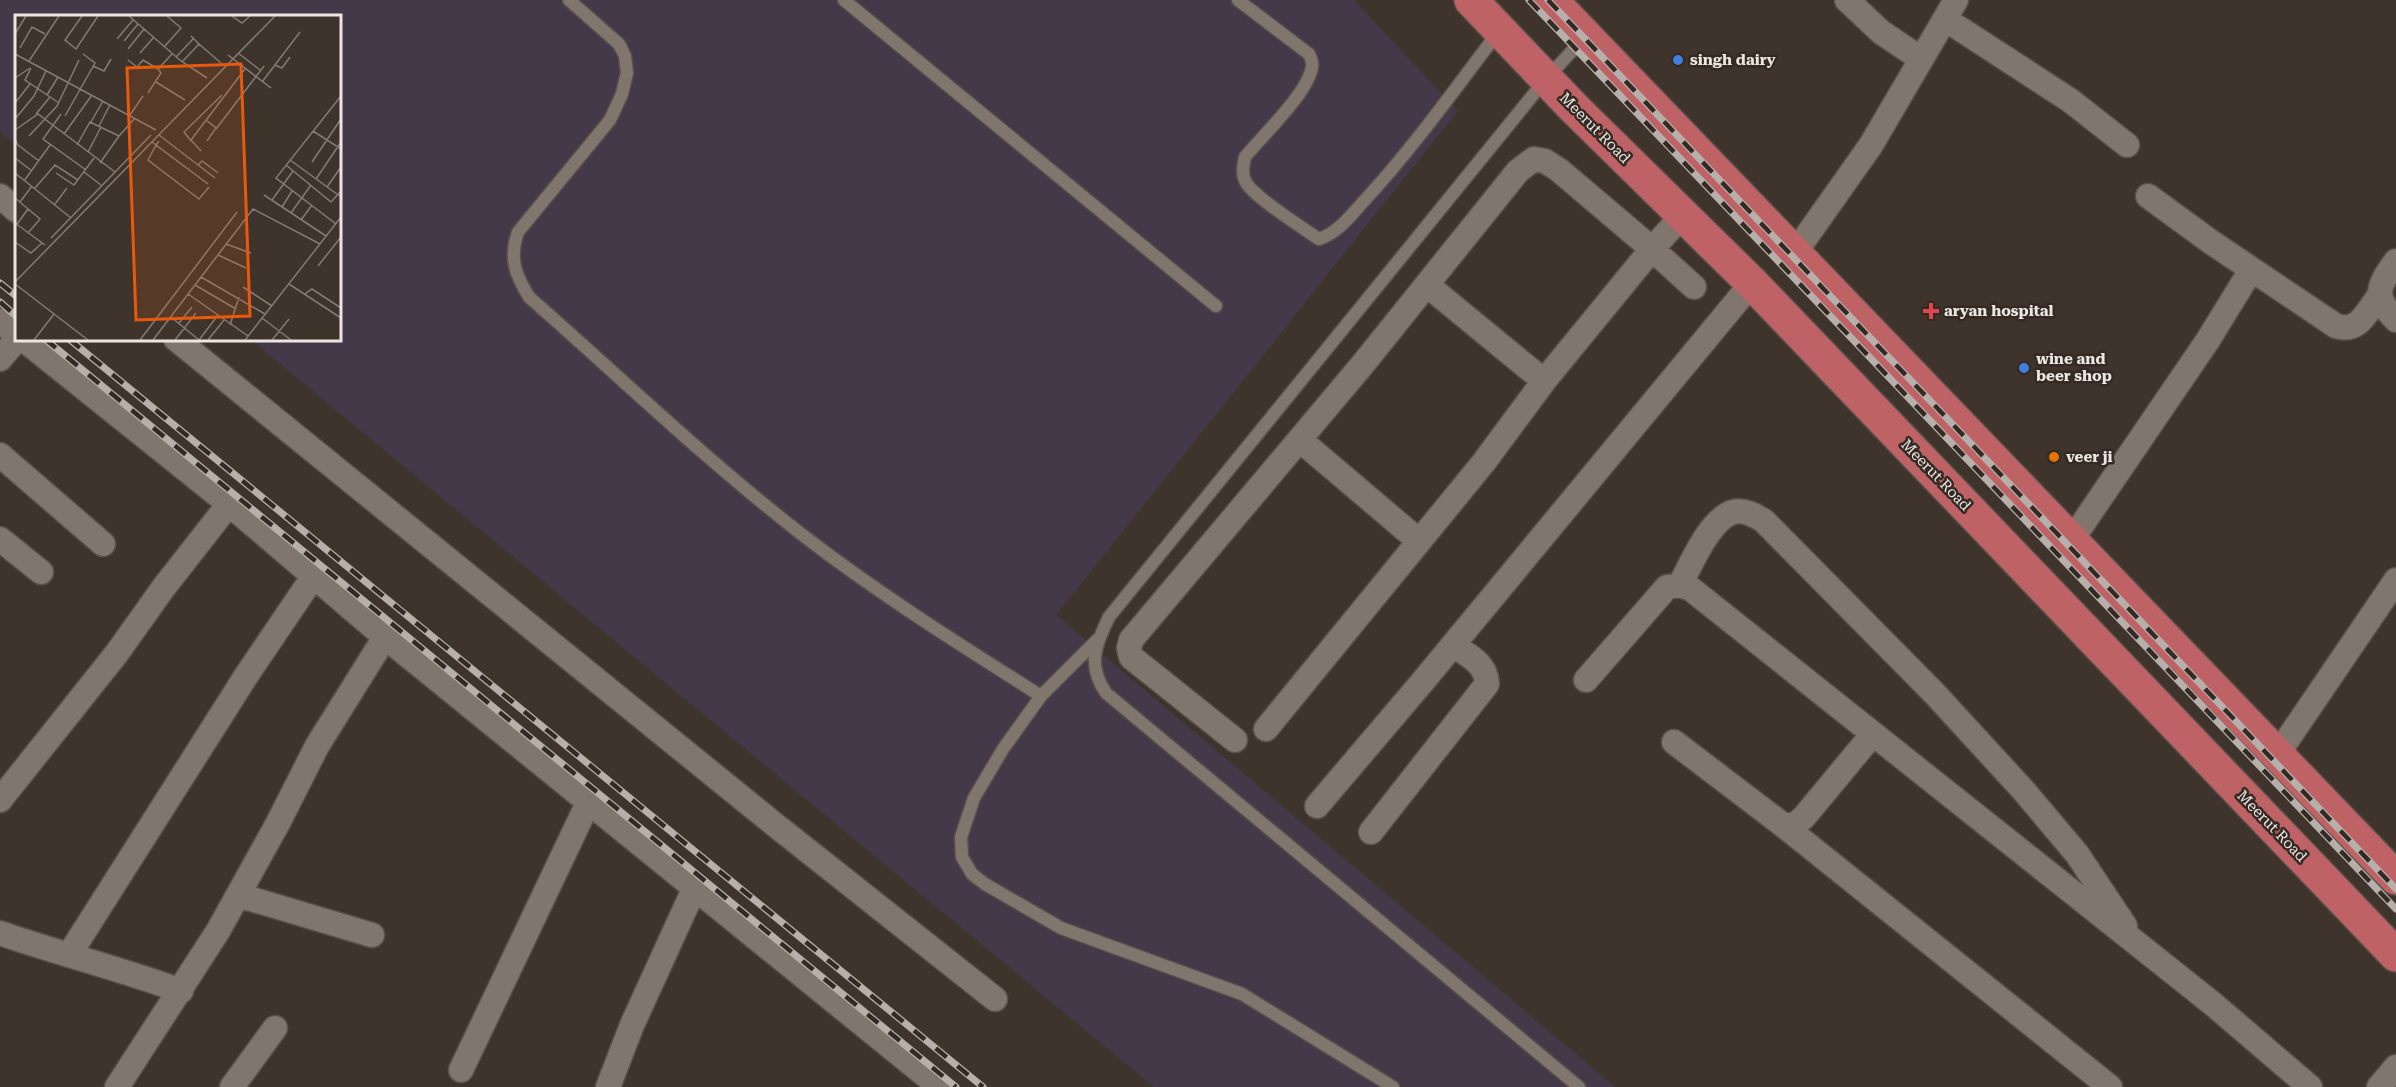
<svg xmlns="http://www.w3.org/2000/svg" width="2396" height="1087" viewBox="0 0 2396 1087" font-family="'Roboto Serif',serif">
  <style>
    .industrial { fill: #433949 }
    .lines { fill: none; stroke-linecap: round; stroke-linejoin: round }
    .lane-casing { stroke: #58504a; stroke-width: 15 }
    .street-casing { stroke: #58504a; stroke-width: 27 }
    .highway-casing { stroke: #58504a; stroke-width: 36 }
    .lane { stroke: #81766d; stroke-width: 12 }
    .street { stroke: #81766d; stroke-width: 24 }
    .highway { stroke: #be6266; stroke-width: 33 }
    .rail-casing { stroke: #b7b0aa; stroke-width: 7 }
    .rail { stroke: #332a23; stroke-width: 4.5; stroke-dasharray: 14; stroke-linecap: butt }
    .shop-dot { fill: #3f7fe0; stroke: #332a23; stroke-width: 2 }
    .health-dot { fill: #e0444e; stroke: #332a23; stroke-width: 2 }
    .food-dot { fill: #e8710a; stroke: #332a23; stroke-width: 2 }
    .labels { text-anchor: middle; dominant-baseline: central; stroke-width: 5; stroke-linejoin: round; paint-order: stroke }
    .poi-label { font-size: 15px; font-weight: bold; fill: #ece6e1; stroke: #332a23; text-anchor: start }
    .street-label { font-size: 15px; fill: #ece6e1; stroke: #332a23 }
    .inset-road { fill: none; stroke: #847b74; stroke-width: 1.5 }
    .view { fill: #e8590c; fill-opacity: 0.15; stroke: #e8590c; stroke-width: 3 }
    .inset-edge { fill: none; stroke: #ece6e1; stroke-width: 3 }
  </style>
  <rect width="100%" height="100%" fill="#3e342c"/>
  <!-- industrial -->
  <path class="industrial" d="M0,0H1354L1458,111L1056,615L1615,1087H1154L250,339H339V16H16V145L0,132Z"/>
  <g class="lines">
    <defs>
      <path id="lane" d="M569,0L619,44L625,56L627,73L622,94L610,120L518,232C509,258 515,274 529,297C619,376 705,459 800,533C876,592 959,644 1041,696
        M844,0L1216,306
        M1238,0L1309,54C1311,58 1313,62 1312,67C1308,93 1263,135 1245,157C1243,167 1241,175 1247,184C1257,199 1303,228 1319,239C1338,233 1351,215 1364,201C1413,148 1455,89 1499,31
        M1098,639L1041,696L1003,749L974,798L961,837L962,857L972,874L985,884L1061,928L1242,994L1393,1087
        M1579,1087L1106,693C1087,665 1095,646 1109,617L1546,79L1585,37"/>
      <path id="street" d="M1847,0L1881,32L1921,59
        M1945,19L2071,101L2127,145
        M0,196L16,210
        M2148,196L2211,242L2336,326C2359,333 2366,313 2379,296
        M1794,254L1871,145L1956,0
        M2396,261C2378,286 2372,296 2396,320
        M1427,285L1544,381
        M0,321L16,334
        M23,339L229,504L385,637L940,1087
        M176,339L774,824L995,999
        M0,359L17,339
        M1300,440L1419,541
        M0,455L103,544
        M0,539L41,572
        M2071,541L2208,340L2251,270
        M1680,585C1691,564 1710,519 1733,512C1744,509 1755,515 1764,521L1935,694L2024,791L2077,854L2125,926
        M1586,680L1667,587L1680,585L1691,589L2213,1004L2310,1087
        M1266,729L1484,462L1544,381L1652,249L1694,287
        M1235,740L1131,657L1129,648L1131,640L1363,364L1518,171L1534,159L1545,161L1559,170L1652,249L1683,215
        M1674,742L1783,825H1795L1804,817L1872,735
        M2277,755L2396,580
        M0,800L117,653L164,587L229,504
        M1317,806L1424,680L1752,283
        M1783,825L2110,1087
        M1371,832L1487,684C1486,663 1469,656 1453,645
        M238,895L372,935
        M0,933C60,954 122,969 181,991
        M69,955L246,676L313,577
        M461,1070L589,801
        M117,1087L218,931L278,823L317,746L385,637
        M232,1087L275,1028
        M608,1087L632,1025L695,887
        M2379,1087L2396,1067"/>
      <path id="highway" d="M1471,0L1573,107L1752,283L2396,955
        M1551,0L2396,878"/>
    </defs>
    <!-- lane casing -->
    <use href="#lane" class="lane-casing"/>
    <!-- street casing -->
    <use href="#street" class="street-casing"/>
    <!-- highway casing -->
    <use href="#highway" class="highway-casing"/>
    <!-- lane -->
    <use href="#lane" class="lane"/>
    <!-- street -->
    <use href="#street" class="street"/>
    <!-- highway -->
    <use href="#highway" class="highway"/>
    <defs>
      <path id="rail" d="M1529,0L2396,909
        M1548,0L2396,889
        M0,283L16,296
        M0,302L16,316
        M45,339L956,1087
        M69,339L983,1087"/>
    </defs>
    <!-- rail casing -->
    <use href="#rail" class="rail-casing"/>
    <!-- rail -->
    <use href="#rail" class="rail"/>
  </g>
  <!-- markers -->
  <g class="shop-dot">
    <circle cx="1678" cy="60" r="6"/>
    <circle cx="2024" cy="368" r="6"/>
  </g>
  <path class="health-dot" d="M1928 302h6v6h6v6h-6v6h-6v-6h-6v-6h6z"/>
  <circle class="food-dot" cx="2054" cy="457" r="6"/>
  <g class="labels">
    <!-- poi labels -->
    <g class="poi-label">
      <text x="1690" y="60">singh dairy</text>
      <text x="1944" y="311">aryan hospital</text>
      <text x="2036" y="359">wine and<tspan x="2036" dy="17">beer shop</tspan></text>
      <text x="2066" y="457">veer ji</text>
    </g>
    <!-- street labels -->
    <g class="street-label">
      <text transform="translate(1595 128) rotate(45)">Meerut Road</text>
      <text transform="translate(1936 475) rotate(46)">Meerut Road</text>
      <text transform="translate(2272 826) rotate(46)">Meerut Road</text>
    </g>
  </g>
  <!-- overview -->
  <g transform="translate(15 15)">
    <rect width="326" height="326" fill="#3e342c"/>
    <path class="inset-road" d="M67,1L50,25L61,34L83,1M114,1L166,46L192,63M217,1L227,8L235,1M0,19L11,1M102,24L118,5M109,26L123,9M184,29L206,48M149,32L166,13L152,1M5,33L17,12L30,19M113,34L129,14M125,38L139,22M223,38L245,55M0,39L141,115M213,40L256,73M161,42L179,23M113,45L122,52L128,45L143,54L157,39M14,46L44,1M167,47L184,29L176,21M260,50L267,53L275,42M78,51L89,56L96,44M16,53L10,65L44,88M0,63L15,53M141,67L170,85M247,67L285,17M133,78L146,58L143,54M32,80L43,62M0,88L15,69M21,99L35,82M46,99L28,124L71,155M115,100L128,81M50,101L80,48L68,39M0,104L19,81L31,56M191,105L201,113L192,126M76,107L88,86M84,111L95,90M201,114L249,51M0,115L23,99L100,157M298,116L326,134M49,119L77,80M144,120L200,163M14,121L42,91L64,45M0,124L3,130L24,146M144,126L141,130L193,169M176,126L169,117L207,80M137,127L141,130L133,145L184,184L194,172M62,130L75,107L104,121L120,103M186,136L176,125L230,54M73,137L86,112M0,143L17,156M275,145L326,182M297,147L326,104M85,148L104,121M183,150L187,146L203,158M271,150L316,187L326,176M69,157L86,170M0,158L56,203M41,158L59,170L79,143M301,164L326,127M9,166L35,130M312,172L326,152M20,173L40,150L63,165M249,180L311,221M0,183L25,204L13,218M257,185L278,156M5,187L17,171M40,189L52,173M267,192L277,176M276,198L296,170M286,205L297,190M0,208L30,230M2,209L13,194M321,209L261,163L326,81M36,223L136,120M0,227L16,238L27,228M211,229L236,238M203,240L231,253M303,251L326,222M186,262L250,299M0,267L260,1M0,269L73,325M274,269L326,303M180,270L221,294M228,272L257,291M173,279L233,321M290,279L297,274L326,293M156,302L184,325M247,303L276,325M164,308L177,292M215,310L224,282M19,325L39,299M125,325L222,197M138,325L238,194L305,229M160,325L181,298M184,325L203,300M193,325L209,305M230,325L326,202M257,325L274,304"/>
    <path class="view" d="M226,49L235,301L121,305L112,53Z"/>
    <rect width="326" height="326" class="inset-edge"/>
  </g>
</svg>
